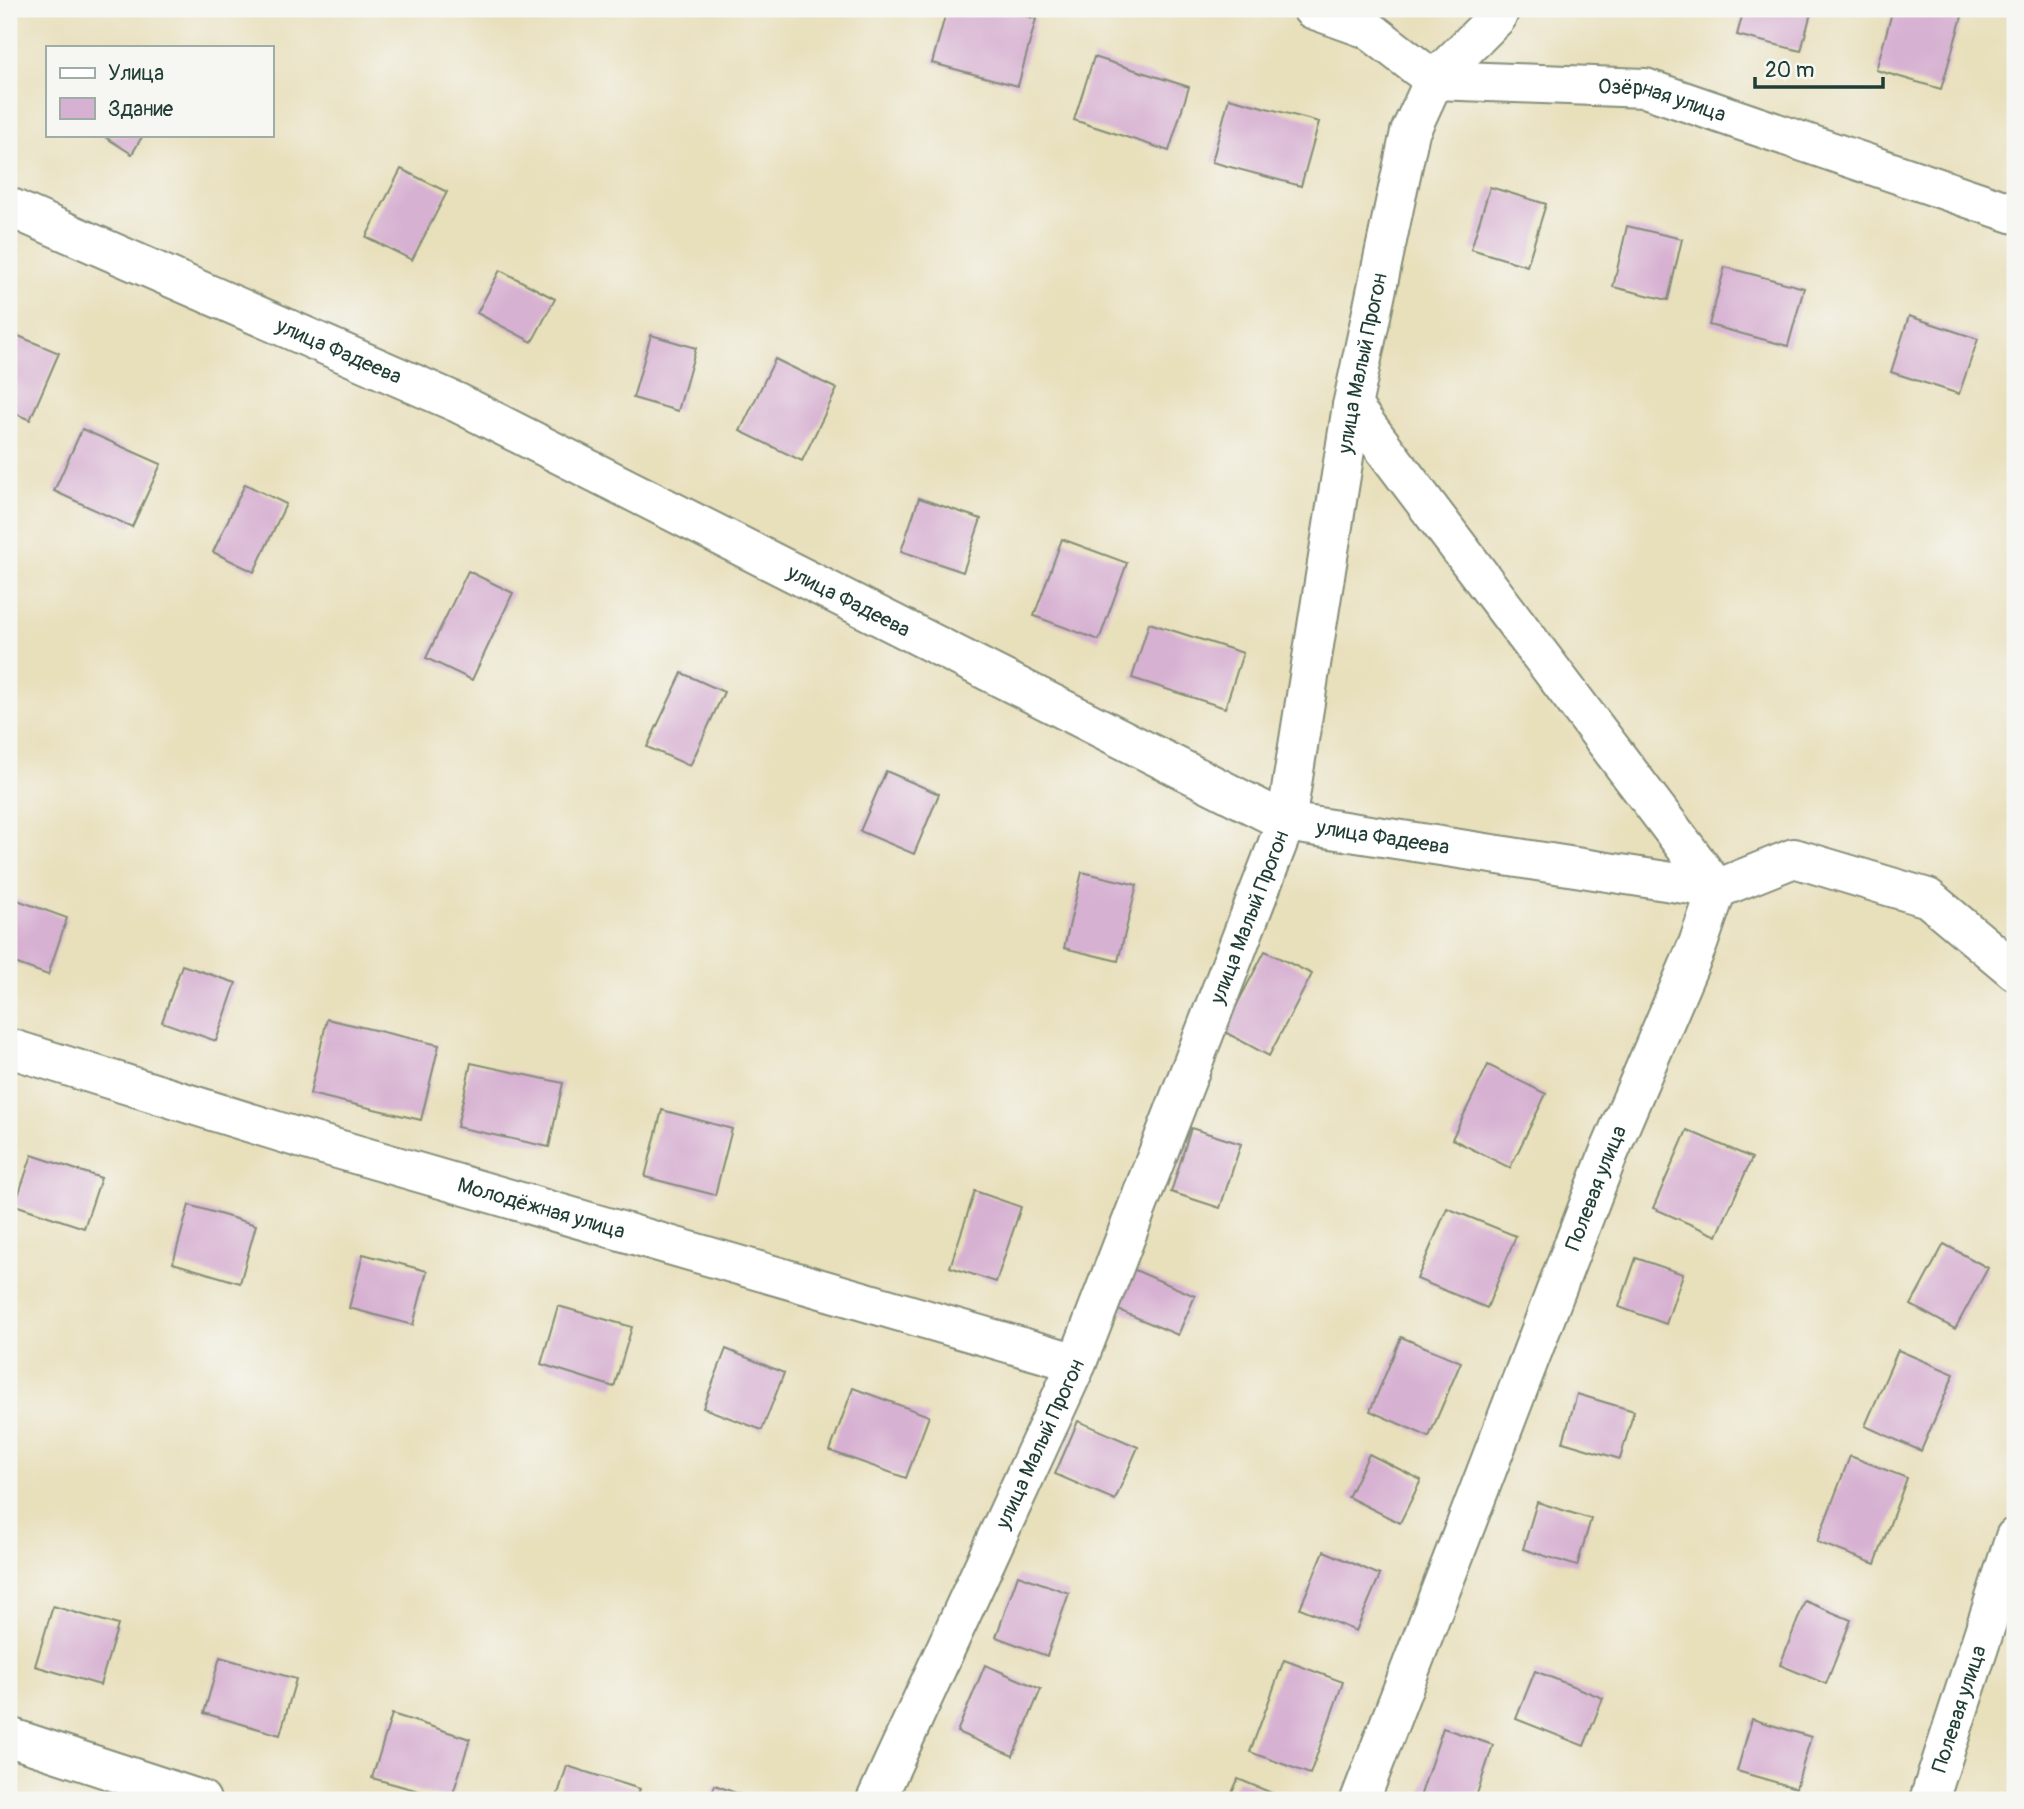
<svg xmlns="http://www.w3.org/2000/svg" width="2024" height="1809" viewBox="0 0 2024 1809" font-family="Pangolin,sans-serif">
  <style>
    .building { fill: #d7b1d2 }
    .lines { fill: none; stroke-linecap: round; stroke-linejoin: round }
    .minor-casing { stroke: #848e78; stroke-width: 42 }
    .minor { stroke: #fff; stroke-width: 38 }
    .labels { text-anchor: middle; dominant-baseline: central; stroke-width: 7; stroke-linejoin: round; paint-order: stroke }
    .street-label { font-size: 21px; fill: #1f3d34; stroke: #f6f6f2 }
  </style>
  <rect width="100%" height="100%" fill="#f6f6f2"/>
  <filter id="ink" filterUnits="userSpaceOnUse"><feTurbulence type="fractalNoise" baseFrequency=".0143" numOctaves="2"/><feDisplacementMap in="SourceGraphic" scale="14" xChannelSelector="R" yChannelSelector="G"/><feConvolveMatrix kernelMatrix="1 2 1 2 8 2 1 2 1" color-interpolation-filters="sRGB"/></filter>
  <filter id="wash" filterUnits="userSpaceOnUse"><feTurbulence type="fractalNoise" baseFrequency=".00686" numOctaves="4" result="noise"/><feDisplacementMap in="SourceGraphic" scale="28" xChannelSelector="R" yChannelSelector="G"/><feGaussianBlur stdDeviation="1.57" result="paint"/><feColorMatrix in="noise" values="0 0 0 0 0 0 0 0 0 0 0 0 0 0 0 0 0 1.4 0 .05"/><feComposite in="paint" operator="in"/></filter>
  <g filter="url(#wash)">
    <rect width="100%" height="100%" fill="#e8dfbb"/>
    <g id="blocks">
      <!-- building -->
      <path class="building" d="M947,9H1000L1036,19L1018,86L932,63Z
        M1744,9H1812L1801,51L1737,35Z
        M1893,9H1949L1963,13L1941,89L1876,70Z
        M1094,57L1189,87L1169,151L1074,120Z
        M1229,98L1319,122L1301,186L1212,162Z
        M102,135H143L132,154Z
        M401,169L447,192L412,260L366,237Z
        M1490,187L1546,204L1527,266L1471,249Z
        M1627,226L1682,239L1668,300L1613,287Z
        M1725,267L1804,288L1788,346L1709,325Z
        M500,270L555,299L532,342L477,313Z
        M1909,316L1978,339L1959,394L1891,372Z
        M9,332L59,353L30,420L9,411Z
        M651,335L696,348L678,411L633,398Z
        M775,359L837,389L802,461L740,431Z
        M82,429L161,464L132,527L54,491Z
        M245,484L286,504L254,572L213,552Z
        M919,498L981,519L963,572L901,551Z
        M1062,539L1127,563L1099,640L1034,616Z
        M468,571L513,593L472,680L426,658Z
        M1149,623L1243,653L1225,708L1132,678Z
        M682,673L724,692L690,766L647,747Z
        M886,771L939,794L914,854L860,831Z
        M1082,872L1137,885L1118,961L1064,948Z
        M9,897L67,918L48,975L9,961Z
        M1265,951L1312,974L1269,1056L1223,1031Z
        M182,965L236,983L216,1041L162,1022Z
        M327,1019L439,1045L421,1120L310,1094Z
        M471,1063L563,1083L549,1147L457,1127Z
        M1488,1065L1546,1094L1510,1168L1452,1139Z
        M662,1110L732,1129L715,1195L645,1177Z
        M1191,1128L1241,1144L1220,1208L1171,1192Z
        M1687,1130L1752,1158L1717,1236L1653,1208Z
        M32,1155L101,1178L84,1228L15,1205Z
        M975,1191L1021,1207L996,1282L950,1267Z
        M189,1205L256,1225L240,1283L173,1263Z
        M1447,1208L1516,1236L1487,1308L1417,1279Z
        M1944,1244L1988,1268L1955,1329L1911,1305Z
        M363,1254L427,1271L413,1325L349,1308Z
        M1636,1258L1683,1274L1666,1324L1619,1307Z
        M1128,1267L1195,1296L1178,1335L1111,1307Z
        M558,1306L632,1327L614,1387L541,1364Z
        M1401,1337L1461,1362L1429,1437L1370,1411Z
        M726,1349L784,1373L762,1430L703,1408Z
        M1898,1350L1954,1374L1921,1451L1865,1426Z
        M853,1388L929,1416L906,1478L830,1451Z
        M1577,1394L1634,1411L1620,1459L1563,1442Z
        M1078,1421L1138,1447L1115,1500L1055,1474Z
        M1369,1454L1421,1480L1400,1523L1348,1497Z
        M1850,1456L1907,1478L1875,1564L1817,1542Z
        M1537,1502L1591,1519L1577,1566L1523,1549Z
        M1324,1551L1380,1575L1356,1631L1300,1608Z
        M1018,1575L1069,1593L1047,1656L996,1637Z
        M1805,1601L1851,1620L1826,1684L1780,1665Z
        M53,1606L118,1625L100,1685L35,1666Z
        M220,1657L296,1679L280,1735L204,1713Z
        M1284,1660L1343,1682L1310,1774L1250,1752Z
        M985,1665L1041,1689L1013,1756L957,1732Z
        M1535,1671L1603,1698L1584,1746L1516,1719Z
        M392,1714L470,1739L451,1800L372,1778Z
        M1752,1719L1811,1737L1796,1788L1737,1771Z
        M1443,1728L1493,1745L1475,1800H1419Z
        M567,1766L640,1789L636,1800H556Z
        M1238,1779L1289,1800H1229Z
        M715,1785L754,1800H709Z"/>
    </g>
  </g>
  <g filter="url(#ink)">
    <use href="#blocks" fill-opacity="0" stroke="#848e78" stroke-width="2"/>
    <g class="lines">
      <defs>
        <g id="minor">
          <path id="s1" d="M1312,9L1368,29L1434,80L1645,88L2015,214"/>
          <path id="s2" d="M9,207L458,403L1286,822L1717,889"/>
          <path d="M1352,406L1717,889"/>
          <path id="s3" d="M9,1048L296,1137L1077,1363"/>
          <path d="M9,1737L201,1800"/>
          <path id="s4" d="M876,1800L1077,1363L1286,822L1352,406L1410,132L1434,80L1497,17L1500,9"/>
          <path id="s5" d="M1360,1800L1608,1155L1698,944L1717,889L1794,858L1928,898L2015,971"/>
          <path id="s6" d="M1929,1800L2015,1537"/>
        </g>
      </defs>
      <!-- minor casing -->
      <use href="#minor" class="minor-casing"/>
      <!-- minor -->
      <use href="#minor" class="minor"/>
    </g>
  </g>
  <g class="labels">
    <!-- street labels -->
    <g class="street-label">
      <text stroke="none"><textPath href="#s1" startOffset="373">Озёрная улица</textPath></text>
      <text stroke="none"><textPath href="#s2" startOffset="360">улица Фадеева</textPath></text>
      <text stroke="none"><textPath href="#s4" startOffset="1526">улица Малый Прогон</textPath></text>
      <text stroke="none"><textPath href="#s2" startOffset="928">улица Фадеева</textPath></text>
      <text stroke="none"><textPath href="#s2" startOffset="1516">улица Фадеева</textPath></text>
      <text stroke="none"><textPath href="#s4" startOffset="959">улица Малый Прогон</textPath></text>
      <text stroke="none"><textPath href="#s5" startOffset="656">Полевая улица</textPath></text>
      <text stroke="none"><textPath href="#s3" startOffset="556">Молодёжная улица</textPath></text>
      <text stroke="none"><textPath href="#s4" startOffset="392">улица Малый Прогон</textPath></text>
      <text stroke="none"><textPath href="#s6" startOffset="96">Полевая улица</textPath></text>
    </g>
  </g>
  <!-- margin -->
  <rect width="2024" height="1809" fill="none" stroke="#f6f6f2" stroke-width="35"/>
  <!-- legend -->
  <rect x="46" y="46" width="228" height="91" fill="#f6f6f2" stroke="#a0aca6" stroke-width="2"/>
  <rect x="60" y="68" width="35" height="10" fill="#ffffff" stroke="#a0aca6" stroke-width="2"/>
  <text x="108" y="80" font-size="21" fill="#1f3d34">Улица</text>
  <rect x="60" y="98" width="35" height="21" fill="#d7b1d2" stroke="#a0aca6" stroke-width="2"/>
  <text x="108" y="116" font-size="21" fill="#1f3d34">Здание</text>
  <!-- scale -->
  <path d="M1755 77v10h128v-10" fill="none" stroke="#1f3d34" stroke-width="3.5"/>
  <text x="1765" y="77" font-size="21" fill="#1f3d34" stroke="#f6f6f2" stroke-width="5" paint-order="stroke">20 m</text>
</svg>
